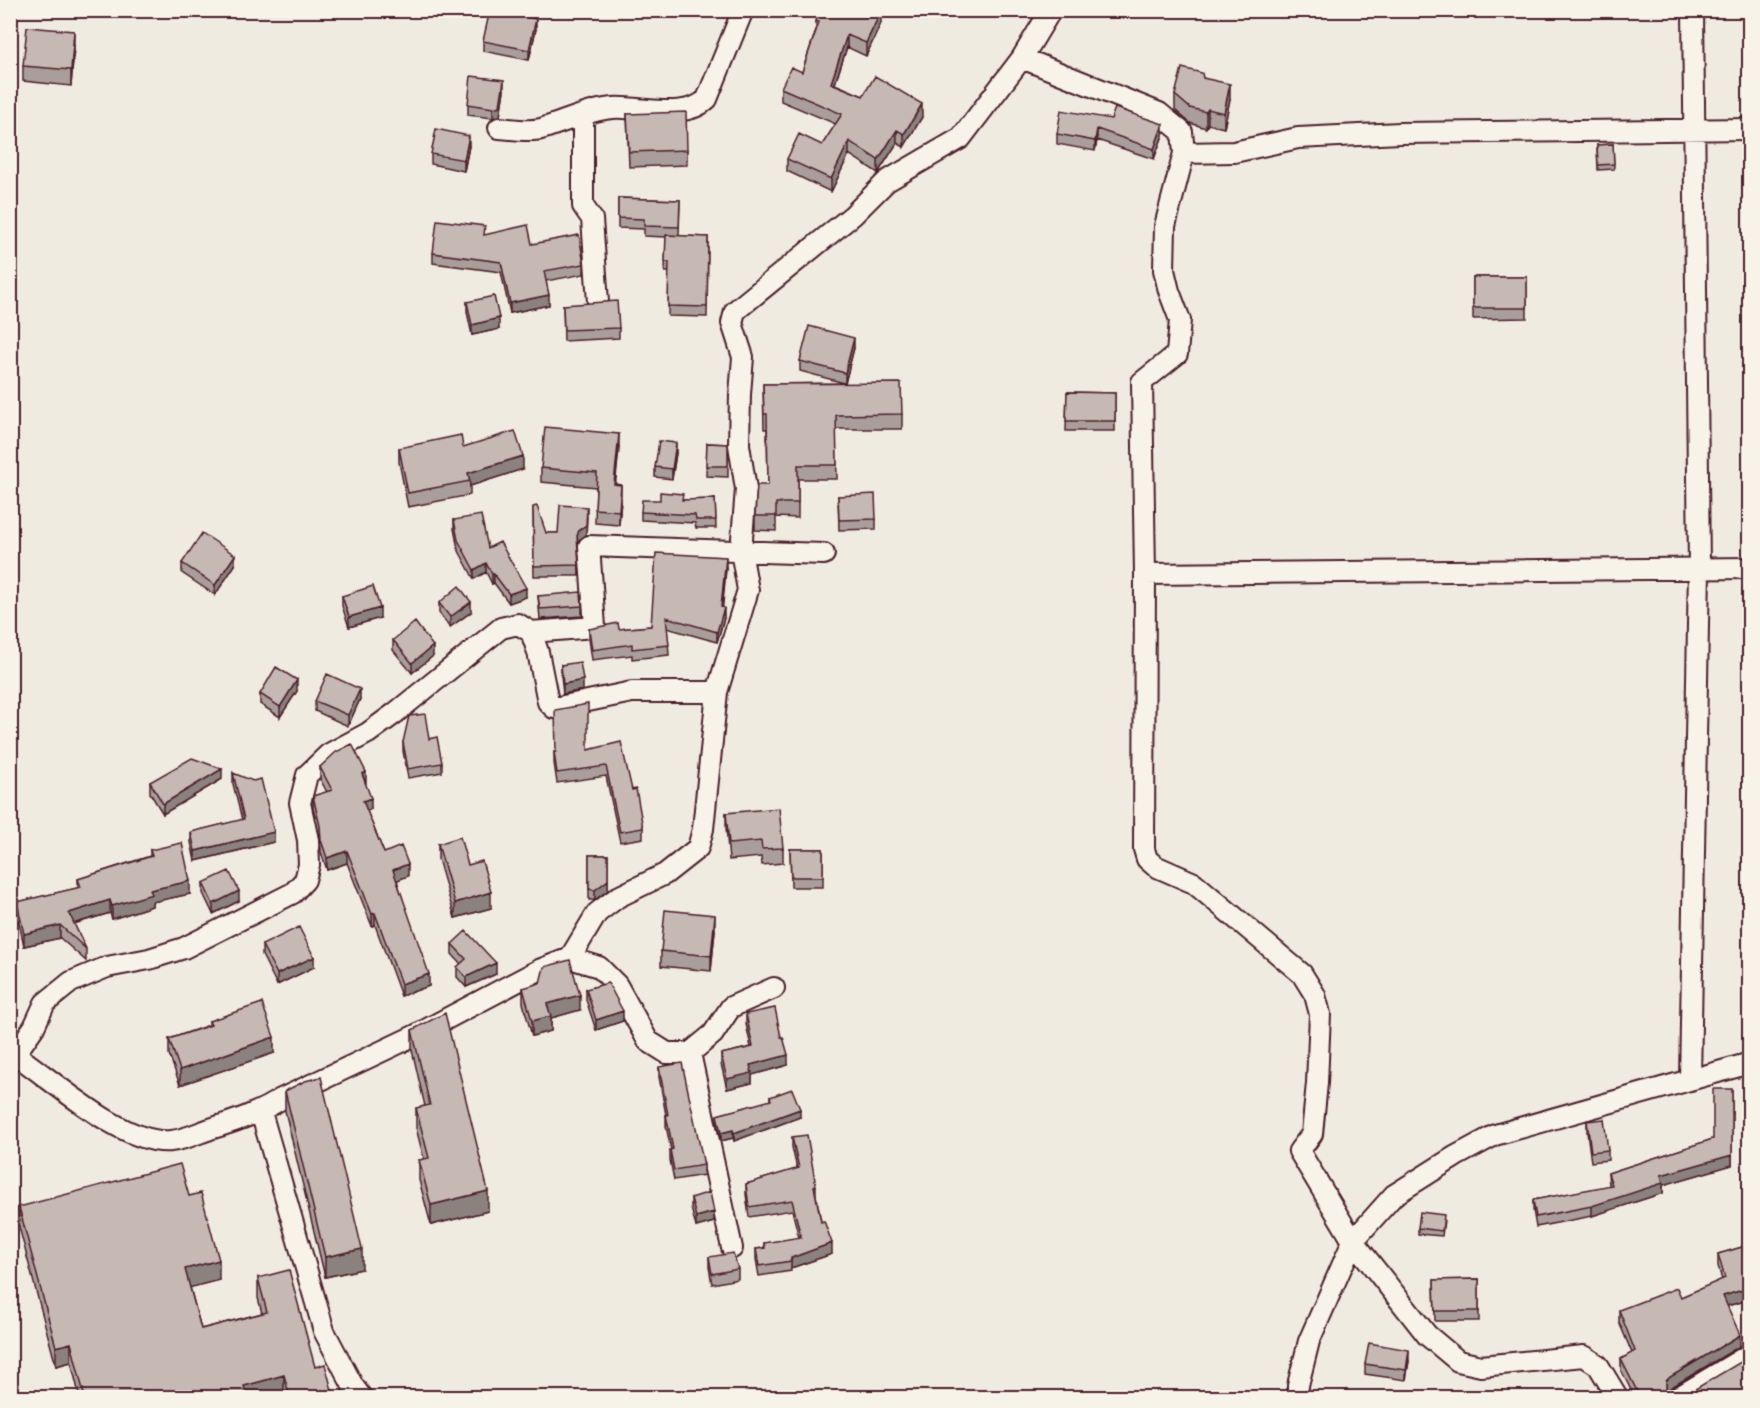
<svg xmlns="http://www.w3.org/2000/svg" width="1760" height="1408" viewBox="0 0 1760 1408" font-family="Sriracha,sans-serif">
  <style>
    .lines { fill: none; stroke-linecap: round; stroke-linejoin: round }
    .minor-casing { stroke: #4a1f2b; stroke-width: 24 }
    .minor { stroke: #f7f3e8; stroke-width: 20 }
    .wall { fill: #aa9e9a; stroke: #4a1f2b; stroke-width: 1.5 }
    .shaded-wall { fill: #8b817d; stroke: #4a1f2b; stroke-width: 1.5 }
    .building { fill: #c6b8b3; stroke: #4a1f2b; stroke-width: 1.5 }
  </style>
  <rect width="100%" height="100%" fill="#f0ebe0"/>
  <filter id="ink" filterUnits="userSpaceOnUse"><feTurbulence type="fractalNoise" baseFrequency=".0167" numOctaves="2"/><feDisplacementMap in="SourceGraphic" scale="12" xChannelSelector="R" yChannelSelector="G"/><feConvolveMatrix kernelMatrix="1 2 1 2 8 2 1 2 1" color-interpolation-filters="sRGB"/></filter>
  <g filter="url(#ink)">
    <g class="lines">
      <defs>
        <path id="minor" d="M1022,58L1159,113L1182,132L1184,153L1165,226L1164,270L1169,291L1180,320L1177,354L1142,382L1145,574L1144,849L1147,859L1155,866L1194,883L1302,974L1315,995L1320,1014L1317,1083L1312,1134L1299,1151L1353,1241L1427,1335L1458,1361L1481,1366L1584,1356L1598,1365L1618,1398
          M583,115V206L592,219L598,302
          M499,128C512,129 529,132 541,129C565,122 588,110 613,108C641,106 685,121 707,99L743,10
          M1184,153L1234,152L1298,138L1400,133L1750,129
          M1145,574L1750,568
          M531,632L595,627L589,546L824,554
          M570,958L599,967L617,985L648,1041L667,1053H690L713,1034L731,1007L774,988
          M10,1051C51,1078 123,1146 171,1141C184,1140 198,1133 210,1129C236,1121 259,1113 281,1099L414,1036L539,970L570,958L597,913L618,897L665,874L698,848L703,829L717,692L748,590L741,551L746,489L739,445L740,394L743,357L732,323L735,311L853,215L887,181L961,138L1022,58L1051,10
          M690,1053L732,1248
          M15,1054L34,1027L45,1003L71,982L107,967L149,959L184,948L293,893L305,880L309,865L308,840L300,803L307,775L329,754L368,733L394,714L501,628L518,624L531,632L538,652L548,702L554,708L632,692H717
          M1690,1080L1699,568L1693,10
          M261,1112L324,1331L353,1386L362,1398
          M1298,1398V1385L1309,1341L1353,1241L1394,1195L1456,1156L1495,1135L1750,1063
          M1677,1398L1750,1354"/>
      </defs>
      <!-- minor casing -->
      <use href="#minor" class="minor-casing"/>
      <!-- minor -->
      <use href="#minor" class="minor"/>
    </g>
    <!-- wall -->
    <path class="wall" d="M816,21L881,23L866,56L847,47L835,84L863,96L922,117L904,147L897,143L878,173L849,154L831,192L787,171V159L822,145L836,124L781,101V88L802,72L816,30Z
      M536,29L529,60L483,51V41Z
      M74,46L71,86L23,81V66Z
      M1203,78L1230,99L1224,128L1208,124L1206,128L1190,123L1175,110V95Z
      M504,90L500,116L493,118L468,115V104Z
      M627,114L687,150V165L629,167Z
      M1111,119L1163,135L1154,159L1097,140L1095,151L1057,144V134Z
      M1613,144L1614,169L1598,170L1597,145Z
      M469,146L464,171L431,164V154Z
      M618,198L680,200L679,236L708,237L707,317L668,316L669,272H665L666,237L644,236V229L618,228Z
      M485,235L532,244L584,264V274L546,281L549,305L510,313L501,272L433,263V253Z
      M1473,277H1527V318L1473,319Z
      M467,302L499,329L472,335L467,312Z
      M563,305L619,328V338L564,341Z
      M854,348L845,383L902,414V429H836L837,479H798V518L776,517V531L755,530V516L768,485L767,429H764L763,384L844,383L800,371V361Z
      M1067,392L1115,393V431H1066Z
      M707,443L728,444V477L706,476Z
      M463,447L523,469L470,486V495L408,507L399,462V448Z
      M619,448L615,484L621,499L619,525L595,523L596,487L541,482V468Z
      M676,453L672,479L655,477V467Z
      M838,496L876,519V529L839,530Z
      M715,499L716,528H696L695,523L641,520V512L683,500Z
      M533,507L546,533H558L587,517L586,535L579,540L578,544L579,576H534Z
      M454,520L488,548L526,597L509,603L494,583L492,584L486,572L474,579L458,549L454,529Z
      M182,563L235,565L215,595L182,573Z
      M726,568L722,608L724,618L717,642L667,628L669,655L632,659V655L592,660L589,639V629H619L651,626Z
      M342,596L380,618L349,627L342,606Z
      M538,596L582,606V616L540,619Z
      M439,603L471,612L450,627L439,613Z
      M393,640L433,656L412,673L393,650Z
      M561,665L583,690L563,694L561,675Z
      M297,691L280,717L260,704V694Z
      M360,699L348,726L315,711V701Z
      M429,739L442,763V772L408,778L403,751V742Z
      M588,750L632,790L643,828V838L620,842L606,776L557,783L554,763V752Z
      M320,767L365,784L371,809L367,811L384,853L408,876L397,880L429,986L401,996L375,925L372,926L347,863L327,870L321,852L320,837L313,808V796L327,792L320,779Z
      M233,773L274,842L195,861L191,842V832L242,820L233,784Z
      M222,779L163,814L150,793V782Z
      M726,813L783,848V863L762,865L761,857L729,860L726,828Z
      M438,844L468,865L491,908L455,918L438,859Z
      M790,849H823V887H791Z
      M150,850L190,894L152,902V906L112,919L110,913L74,924L86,949V961L60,938L24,946L17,914V902L78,888V879L150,856Z
      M589,855H608V890L595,900H589Z
      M203,883L239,901L213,914L203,893Z
      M715,930L711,971L661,966V951Z
      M452,944L496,974L466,987L457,977V967L461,964L452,954Z
      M262,945L314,967L277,985L262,955Z
      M523,988L580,1010L551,1018V1031L532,1036L523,1003Z
      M586,989L623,1021L596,1030L586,1000Z
      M746,1014L781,1037L788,1065L752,1075V1083L727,1089L721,1064V1054L751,1047L746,1024Z
      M209,1021L274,1053L180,1085L169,1054V1039L209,1025Z
      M412,1030L488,1211L431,1225L419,1180V1160L424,1159L416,1128V1108L425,1106L412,1050Z
      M659,1067L704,1165V1175L674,1180L670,1160V1150H671L666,1126V1115L659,1077Z
      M1732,1089V1165L1663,1185V1193L1592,1216L1536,1227L1533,1210V1200L1609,1186L1608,1173L1713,1139Z
      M285,1091L362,1269L325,1277L285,1111Z
      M770,1097L800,1117L734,1141L733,1138L721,1141L717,1123V1115L770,1101Z
      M1587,1121L1608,1150V1160L1591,1162L1587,1132Z
      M792,1137L816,1186V1195L821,1222L832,1254L791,1268V1271L759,1276L756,1259V1249L764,1248V1243L799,1238L792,1210L749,1217L746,1194V1184L797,1169L792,1147Z
      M189,1196L219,1280L190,1287L201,1329L262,1313L258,1298V1278L315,1367L334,1398H285L284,1395L274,1398H80L71,1362L56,1366L19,1227V1207Z
      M691,1198L714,1222L696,1227L691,1208Z
      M1444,1220L1442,1236L1418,1234V1228Z
      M1749,1245V1300L1727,1306L1740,1346L1670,1388L1667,1392L1673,1398H1635L1621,1370V1359L1632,1353L1619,1322V1310L1681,1297L1722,1280L1718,1266V1254Z
      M709,1257L738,1269V1279L712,1284L709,1267Z
      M1479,1279V1321H1435L1434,1280Z
      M1409,1361L1406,1380L1365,1374V1364Z"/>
    <!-- shaded-wall -->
    <path class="shaded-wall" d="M881,11V23L866,56V43Z
      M536,19V29L529,60V50Z
      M74,31V46L71,86V70Z
      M847,35V47L831,95V83Z
      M504,80V90L500,116L493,118V108Z
      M1230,84V99L1224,128V113Z
      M922,104V117L904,147V134Z
      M1208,109V124L1206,128V112Z
      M1163,124V135L1154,159V149Z
      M1097,129V140L1095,151V141Z
      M897,130V143L878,173V160Z
      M469,136V146L464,171V160Z
      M849,141V154L831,192V179Z
      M549,295V305L510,313V303Z
      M499,318V329L472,335V325Z
      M854,338V348L845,383V373Z
      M619,434V448L614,498V484Z
      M676,443V453L672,479V469Z
      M523,456V469L470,486L468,473Z
      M621,485V499L619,525V511Z
      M587,507L586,535L579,540L577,546V536Z
      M235,555V565L215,595V585Z
      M726,557V568L722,616L724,608V618L717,642V632L721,607Z
      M486,563V572L474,579V570Z
      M492,574H494V583L492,584Z
      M526,588V597L509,603V594Z
      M471,602V612L450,627V617Z
      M380,608V618L349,627V617Z
      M433,646V656L412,673V663Z
      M297,680V691L280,717V707Z
      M583,680V690L563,694V684Z
      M360,689V699L348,726V715Z
      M222,769V779L163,814V804Z
      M366,772V784L362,774Z
      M371,798V809L363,812V801Z
      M274,832V842L195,861V851Z
      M347,851V863L327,870V858Z
      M408,864V876L393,882V870Z
      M608,880V890L595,900V890Z
      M190,881V894L152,902V906L112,919V906L150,890Z
      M239,891V901L213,914V904Z
      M491,892V908L455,918V903Z
      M110,900V913L69,925V913Z
      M375,913V925L372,926V914Z
      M715,915V930L711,971V956Z
      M60,925V938L24,946V934Z
      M314,957V967L277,985V974Z
      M496,963V974L466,987V977Z
      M429,974V986L401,996V984Z
      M580,995V1010L551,1018V1031L532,1036V1021L547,1004Z
      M623,1011V1021L596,1030V1020Z
      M274,1037V1053L180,1085V1070Z
      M788,1055V1065L752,1075V1083L727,1089V1079L750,1065Z
      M800,1109V1117L734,1141V1133Z
      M733,1130V1138L721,1141V1133Z
      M1732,1155V1165L1663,1185V1193L1592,1216V1206L1661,1175Z
      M488,1191V1211L431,1225V1205Z
      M714,1212V1222L696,1227V1217Z
      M832,1243V1254L791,1268V1258Z
      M362,1249V1269L325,1277V1257Z
      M219,1260V1280L185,1289V1269Z
      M1749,1288V1300L1723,1307V1296Z
      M1740,1335V1346L1670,1388L1666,1393V1381L1670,1377Z
      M71,1343V1362L56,1366V1347Z
      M1409,1350V1361L1406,1380V1370Z
      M284,1375V1395L274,1398H244V1386Z"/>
    <!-- building -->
    <path class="building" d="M490,10H496L536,19L529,50L483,41Z
      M821,10L881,11L866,43L847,35L831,83L863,96L875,76L922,104L904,134L897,130L878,160L849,141L831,179L787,159L799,134L822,145L842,114L781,88L791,67L802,72L819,22L816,21Z
      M27,27L74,31L71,70L23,66Z
      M1182,68L1202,73L1203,78L1230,84L1224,113L1208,109L1206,112L1190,108L1175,95Z
      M471,76L504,80L500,106L493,108L468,104Z
      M1115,108L1163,124L1154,149L1097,129L1095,141L1057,134L1061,110L1111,119Z
      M686,112L687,150L629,152L627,114Z
      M436,129L469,136L464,160L431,154Z
      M1613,144L1614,164L1598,165L1597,145Z
      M618,198L680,200L679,227L644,226V219L618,218Z
      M437,220L485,226L484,235L528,225L532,244L579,235L584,264L544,271L549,295L510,303L501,262L433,253Z
      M666,235L708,237L707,307L668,306L669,262H665Z
      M1473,277H1527V308H1473Z
      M494,296L499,318L472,325L467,302Z
      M617,301L619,328L564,330L563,305Z
      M809,326L854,338L845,373L800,361Z
      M901,383L902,414L836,415L837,465H798V503H776V516H755L757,485H768L767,414H764L763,384Z
      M1067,392L1115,393V421H1066Z
      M545,427L619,434L614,484L621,485L619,511L595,509L597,473L541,468Z
      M515,431L523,456L468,473L470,481L408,493L399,448L461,435L463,447Z
      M659,441L676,443L672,469L655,467Z
      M707,443L728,444V466H706Z
      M660,492L683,494L682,500L715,499L716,520H696L695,515L641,512L642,500H660Z
      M875,494L876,519L839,520L838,496Z
      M560,505L587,507L586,525L579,530L577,536L579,565L534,566L533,507L537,506L546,533H558Z
      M481,515L488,548L500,542L526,588L509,594L494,574H492L486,563L474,570L458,540L454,520Z
      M202,533L235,555L215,585L182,563Z
      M656,553L726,557L721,607L724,608L717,632L666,617L669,645L632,649V644L592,650L589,629L618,623L619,629L651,626Z
      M373,586L380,608L349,617L342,596Z
      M459,586L471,602L450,617L439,603Z
      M581,592L582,606L540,609L538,596Z
      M415,622L433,646L412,663L393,640Z
      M580,662L583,680L563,684L561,665Z
      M276,667L297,680L280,707L260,694Z
      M327,674L360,689L348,715L315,701Z
      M588,704V750L621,742L632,790L636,789L643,828L620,832L606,766L557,773L554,752H556L555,710Z
      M425,714L429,739L437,737L442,763L408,769L403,742L409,716Z
      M352,744L366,772L362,774L371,798L363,801L384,853L401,846L408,864L393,870L429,974L401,984L375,913L372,914L347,851L327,858L321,840L320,826L313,796L332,790L320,767L336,752Z
      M192,758L222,769L163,804L150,782Z
      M233,773L253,781L261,779L274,832L195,851L191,832L244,819Z
      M779,808L783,848L762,849L761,841L729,844L726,813Z
      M460,837L468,865L482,861L491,892L455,903L438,844Z
      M182,843L190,881L150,890L152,894L112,906L110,900L69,913L86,949L60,925L24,934L17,902L81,887L78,879L152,856L150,850Z
      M790,849H823V877H791Z
      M589,855H608V880L595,890L589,889Z
      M229,871L239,891L213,904L203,883Z
      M665,910L715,915L711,956L661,951Z
      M299,927L314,957L277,974L262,945Z
      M466,931L496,963L466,977L457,967L466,959L452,944Z
      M570,960L580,995L547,1004L551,1016L532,1021L523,988L540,983L544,967Z
      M608,983L623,1011L596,1020L586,989Z
      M262,1003L274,1037L180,1070L169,1039L211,1025L209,1021Z
      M775,1008L781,1037H783L788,1055L750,1065L752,1073L727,1079L721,1054L753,1047L746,1014Z
      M445,1013L488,1191L431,1205L419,1160L429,1158L416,1108L430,1105L412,1030Z
      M682,1063L704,1165L674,1170L670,1150L673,1149L666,1115H668L659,1067Z
      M321,1077L362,1249L325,1257L285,1091L305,1081Z
      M792,1089L800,1109L734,1133L733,1130L721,1133L717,1115L771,1100L770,1097Z
      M1713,1089H1732V1155L1661,1175L1663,1183L1592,1206L1536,1217L1533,1200L1612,1185L1608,1173L1713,1139Z
      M1604,1119L1608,1150L1591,1152L1587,1121Z
      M807,1135L816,1186H814L821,1222L824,1221L832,1243L791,1258V1261L759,1266L756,1249L765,1248L764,1243L801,1237L792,1200L749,1207L746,1184L799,1168L792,1137Z
      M180,1164L189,1196L201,1193L219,1260L185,1269L201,1329L267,1312L258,1278L289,1270L315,1367L325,1364L334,1398H290L284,1375L244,1386L247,1398H85L71,1343L56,1347L19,1207Z
      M710,1192L714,1212L696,1217L691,1198Z
      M1420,1212L1444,1215L1442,1231L1418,1228Z
      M1749,1245V1288L1723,1296L1740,1335L1670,1377L1666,1381V1392L1673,1398H1645L1643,1393L1639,1395L1621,1359L1635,1351L1619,1310L1677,1288L1681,1297L1725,1278L1718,1254Z
      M733,1253L738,1269L712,1274L709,1257Z
      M1479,1279V1311H1435L1434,1280Z
      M1369,1343L1409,1350L1406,1370L1365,1364Z
      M1749,1357V1398H1680Z"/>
  </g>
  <!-- margin -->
  <rect width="1760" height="1408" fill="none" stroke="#f7f3e8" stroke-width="36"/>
  <rect x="18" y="18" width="1724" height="1372" fill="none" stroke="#4a1f2b" stroke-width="2" filter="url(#ink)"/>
</svg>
